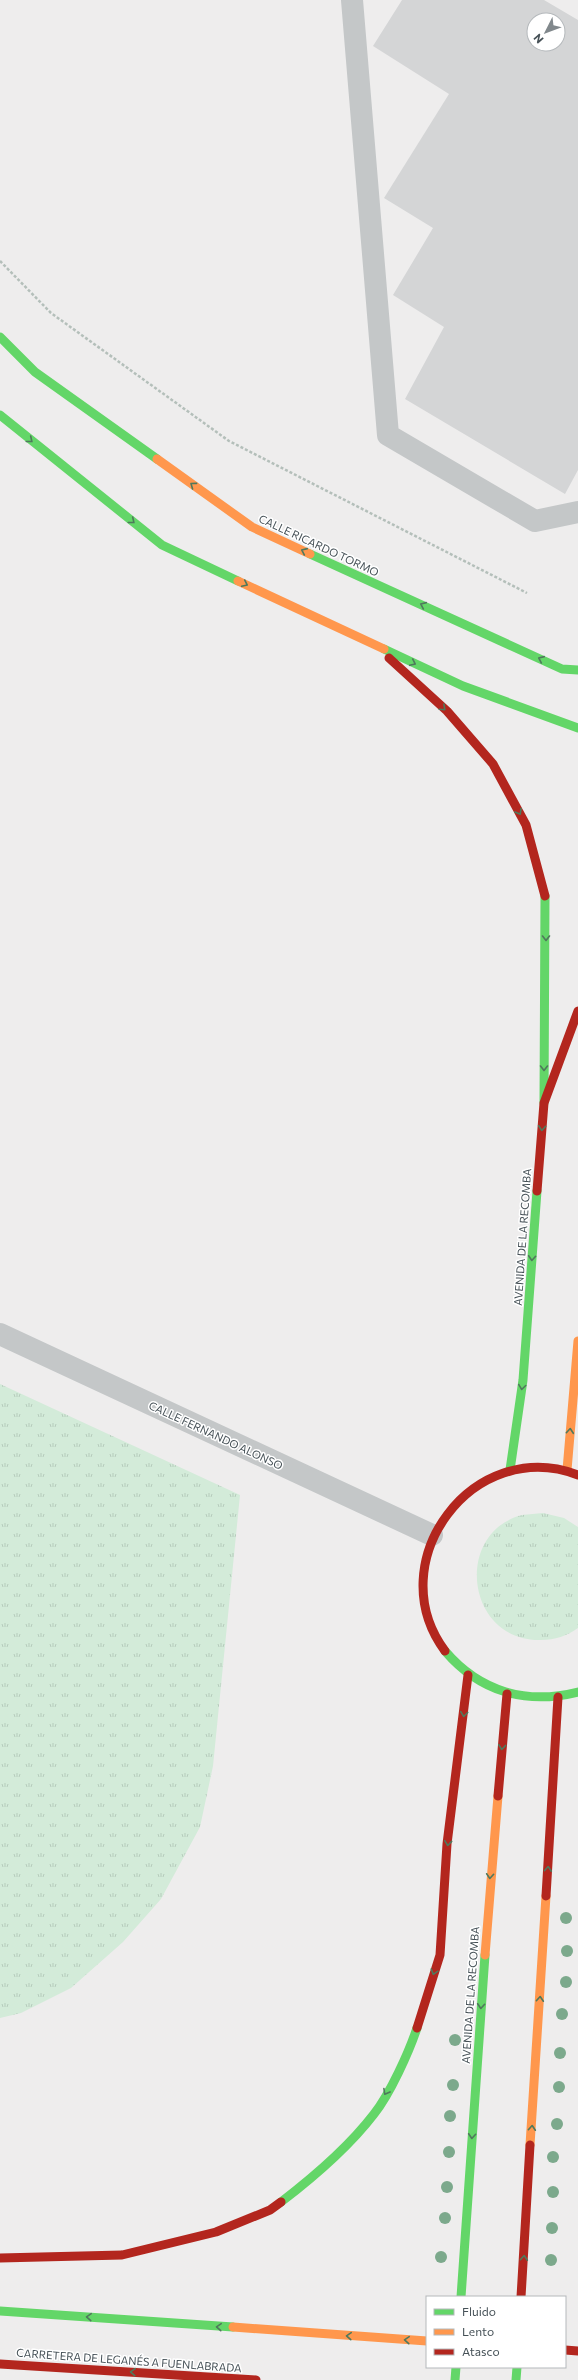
<svg xmlns="http://www.w3.org/2000/svg" width="578" height="2380" viewBox="0 0 578 2380" font-family="Commissioner,sans-serif">
  <style>
    .grass { fill: url(#grass-tufts) }
    .building { fill: #d4d5d6; fill-rule: evenodd }
    .lines { fill: none; stroke-linecap: round; stroke-linejoin: round }
    .path { stroke: #b4bfba; stroke-width: 2.5; stroke-dasharray: 3 2; stroke-linecap: butt }
    .lane { stroke: #c4c7c8; stroke-width: 22 }
    .street { stroke: #c4c7c8; stroke-width: 22 }
    .fast { stroke: #63d668; stroke-width: 9 }
    .slow { stroke: #ff974d; stroke-width: 9 }
    .jam { stroke: #b3261e; stroke-width: 9 }
    .tree { fill: #7ca98c }
    .oneway { stroke: #4f795c }
    .labels { text-anchor: middle; dominant-baseline: central; stroke-width: 3; stroke-linejoin: round; paint-order: stroke }
    .street-label { font-size: 11px; fill: #465157; stroke: #fff }
  </style>
  <defs>
    <pattern id="grass-tufts" width="24" height="20" patternUnits="userSpaceOnUse"><rect width="24" height="20" fill="#d3ebd9"/><path d="M3 7l-1-3M5 7V3M7 7l1-3M15 17l-1-3M17 17v-4M19 17l1-3" fill="none" stroke="#b6cbbc"/></pattern>
  </defs>
  <rect width="100%" height="100%" fill="#eeeded"/>
  <!-- grass -->
  <path class="grass" d="M0,1384L240,1495L213,1766L200,1827L161,1899L123,1942L71,1988L21,2013L0,2018Z
    M543,1513L564,1518L578,1527V1628C567,1636 555,1640 541,1640C466,1642 453,1533 522,1515C529,1514 536,1514 543,1513Z"/>
  <!-- building -->
  <path class="building" d="M402,0H544L578,20V470L565,494L405,399L444,327L393,295L433,228L384,198L449,94L373,46ZM534,20H558V44H534Z"/>
  <g class="lines">
    <!-- path -->
    <path class="path" d="M0,261L51,313L229,441L527,593"/>
    <!-- lane -->
    <path class="lane" d="M352,0L388,435L535,521L578,512"/>
    <!-- street -->
    <path class="street" d="M0,1334L432,1535"/>
    <!-- fast -->
    <path class="fast" d="M0,337L35,372L157,459
      M0,415L162,545L238,581
      M310,554L562,669L578,670
      M384,649L463,686L578,728
      M544,1103L545,896
      M510,1470L523,1380L537,1191
      M445,1651C480,1692 526,1705 578,1692
      M281,2202C315,2176 348,2148 374,2114C390,2094 409,2052 417,2028
      M461,2297L485,1955
      M0,2311L233,2327
      M455,2380L456,2367
      M516,2380L517,2367"/>
    <!-- slow -->
    <path class="slow" d="M157,459L252,527L310,554
      M238,581L384,649
      M567,1470L578,1341
      M485,1955L498,1796
      M530,2145L546,1896
      M233,2327L427,2341"/>
    <!-- jam -->
    <path class="jam" d="M389,658L447,711L493,764L526,825L545,896
      M537,1191L544,1103L578,1011
      M445,1651C379,1562 473,1435 578,1475
      M498,1796L507,1694
      M546,1896L558,1697
      M417,2028L440,1955L447,1844L468,1675
      M0,2258L122,2255L216,2232L270,2210L281,2202
      M521,2297L530,2145
      M565,2350L578,2351
      M0,2364L256,2380"/>
  </g>
  <!-- trees -->
  <g class="tree">
    <circle cx="566" cy="1918" r="6"/>
    <circle cx="567" cy="1951" r="6"/>
    <circle cx="566" cy="1982" r="6"/>
    <circle cx="562" cy="2014" r="6"/>
    <circle cx="455" cy="2040" r="6"/>
    <circle cx="560" cy="2053" r="6"/>
    <circle cx="453" cy="2085" r="6"/>
    <circle cx="559" cy="2087" r="6"/>
    <circle cx="450" cy="2116" r="6"/>
    <circle cx="557" cy="2124" r="6"/>
    <circle cx="449" cy="2152" r="6"/>
    <circle cx="553" cy="2157" r="6"/>
    <circle cx="447" cy="2187" r="6"/>
    <circle cx="553" cy="2192" r="6"/>
    <circle cx="445" cy="2218" r="6"/>
    <circle cx="552" cy="2228" r="6"/>
    <circle cx="441" cy="2257" r="6"/>
    <circle cx="551" cy="2260" r="6"/>
  </g>
  <!-- one-way arrows -->
  <defs><path id="oneway-chevron" d="M-2-3.5L2.5 0L-2 3.5" fill="none" stroke-width="1.6" stroke-linecap="round" stroke-linejoin="round"/></defs>
  <g class="oneway">
    <use href="#oneway-chevron" transform="translate(30 440) rotate(39)"/>
    <use href="#oneway-chevron" transform="translate(193 485) rotate(-144)"/>
    <use href="#oneway-chevron" transform="translate(132 521) rotate(39)"/>
    <use href="#oneway-chevron" transform="translate(304 551) rotate(-156)"/>
    <use href="#oneway-chevron" transform="translate(245 584) rotate(25)"/>
    <use href="#oneway-chevron" transform="translate(423 605) rotate(-156)"/>
    <use href="#oneway-chevron" transform="translate(541 659) rotate(-156)"/>
    <use href="#oneway-chevron" transform="translate(413 663) rotate(25)"/>
    <use href="#oneway-chevron" transform="translate(443 708) rotate(43)"/>
    <use href="#oneway-chevron" transform="translate(519 812) rotate(61)"/>
    <use href="#oneway-chevron" transform="translate(546 938) rotate(90)"/>
    <use href="#oneway-chevron" transform="translate(544 1068) rotate(90)"/>
    <use href="#oneway-chevron" transform="translate(542 1128) rotate(94)"/>
    <use href="#oneway-chevron" transform="translate(532 1258) rotate(94)"/>
    <use href="#oneway-chevron" transform="translate(522 1387) rotate(98)"/>
    <use href="#oneway-chevron" transform="translate(570 1431) rotate(-85)"/>
    <use href="#oneway-chevron" transform="translate(464 1714) rotate(97)"/>
    <use href="#oneway-chevron" transform="translate(502 1747) rotate(96)"/>
    <use href="#oneway-chevron" transform="translate(448 1843) rotate(96)"/>
    <use href="#oneway-chevron" transform="translate(548 1869) rotate(-86)"/>
    <use href="#oneway-chevron" transform="translate(490 1876) rotate(94)"/>
    <use href="#oneway-chevron" transform="translate(434 1972) rotate(107)"/>
    <use href="#oneway-chevron" transform="translate(540 1999) rotate(-86)"/>
    <use href="#oneway-chevron" transform="translate(481 2006) rotate(94)"/>
    <use href="#oneway-chevron" transform="translate(386 2092) rotate(119)"/>
    <use href="#oneway-chevron" transform="translate(532 2128) rotate(-86)"/>
    <use href="#oneway-chevron" transform="translate(472 2136) rotate(94)"/>
    <use href="#oneway-chevron" transform="translate(524 2258) rotate(-86)"/>
    <use href="#oneway-chevron" transform="translate(89 2317) rotate(-176)"/>
    <use href="#oneway-chevron" transform="translate(219 2327) rotate(-176)"/>
    <use href="#oneway-chevron" transform="translate(349 2336) rotate(-176)"/>
    <use href="#oneway-chevron" transform="translate(407 2340) rotate(-176)"/>
    <use href="#oneway-chevron" transform="translate(133 2372) rotate(-176)"/>
  </g>
  <g class="labels">
    <!-- street labels -->
    <g class="street-label">
      <text transform="translate(319 545) rotate(25)">CALLE RICARDO TORMO</text>
      <text transform="translate(522 1237) rotate(-86)">AVENIDA DE LA RECOMBA</text>
      <text transform="translate(216 1435) rotate(25)">CALLE FERNANDO ALONSO</text>
      <text transform="translate(470 1995) rotate(-86)">AVENIDA DE LA RECOMBA</text>
      <text transform="translate(129 2360) rotate(4)">CARRETERA DE LEGANÉS A FUENLABRADA</text>
    </g>
  </g>
  <!-- legend -->
  <rect x="426" y="2296" width="140" height="72" fill="#ffffff" stroke="#b5b9bc"/>
  <rect x="434" y="2309" width="20" height="6" fill="#63d668" stroke="#b5b9bc"/>
  <text x="462" y="2316" font-size="12" fill="#465157">Fluido</text>
  <rect x="434" y="2329" width="20" height="6" fill="#ff974d" stroke="#b5b9bc"/>
  <text x="462" y="2336" font-size="12" fill="#465157">Lento</text>
  <rect x="434" y="2349" width="20" height="6" fill="#b3261e" stroke="#b5b9bc"/>
  <text x="462" y="2356" font-size="12" fill="#465157">Atasco</text>
  <!-- north arrow -->
  <g transform="translate(546 32) rotate(228)"><circle r="19" fill="#ffffff" stroke="#b5b9bc"/>
  <path d="M0-3L7 15L0 10L-7 15Z" fill="#81888c"/>
  <text y="-6" font-size="11" font-weight="bold" text-anchor="middle" fill="#465157">N</text>
  </g>
</svg>
